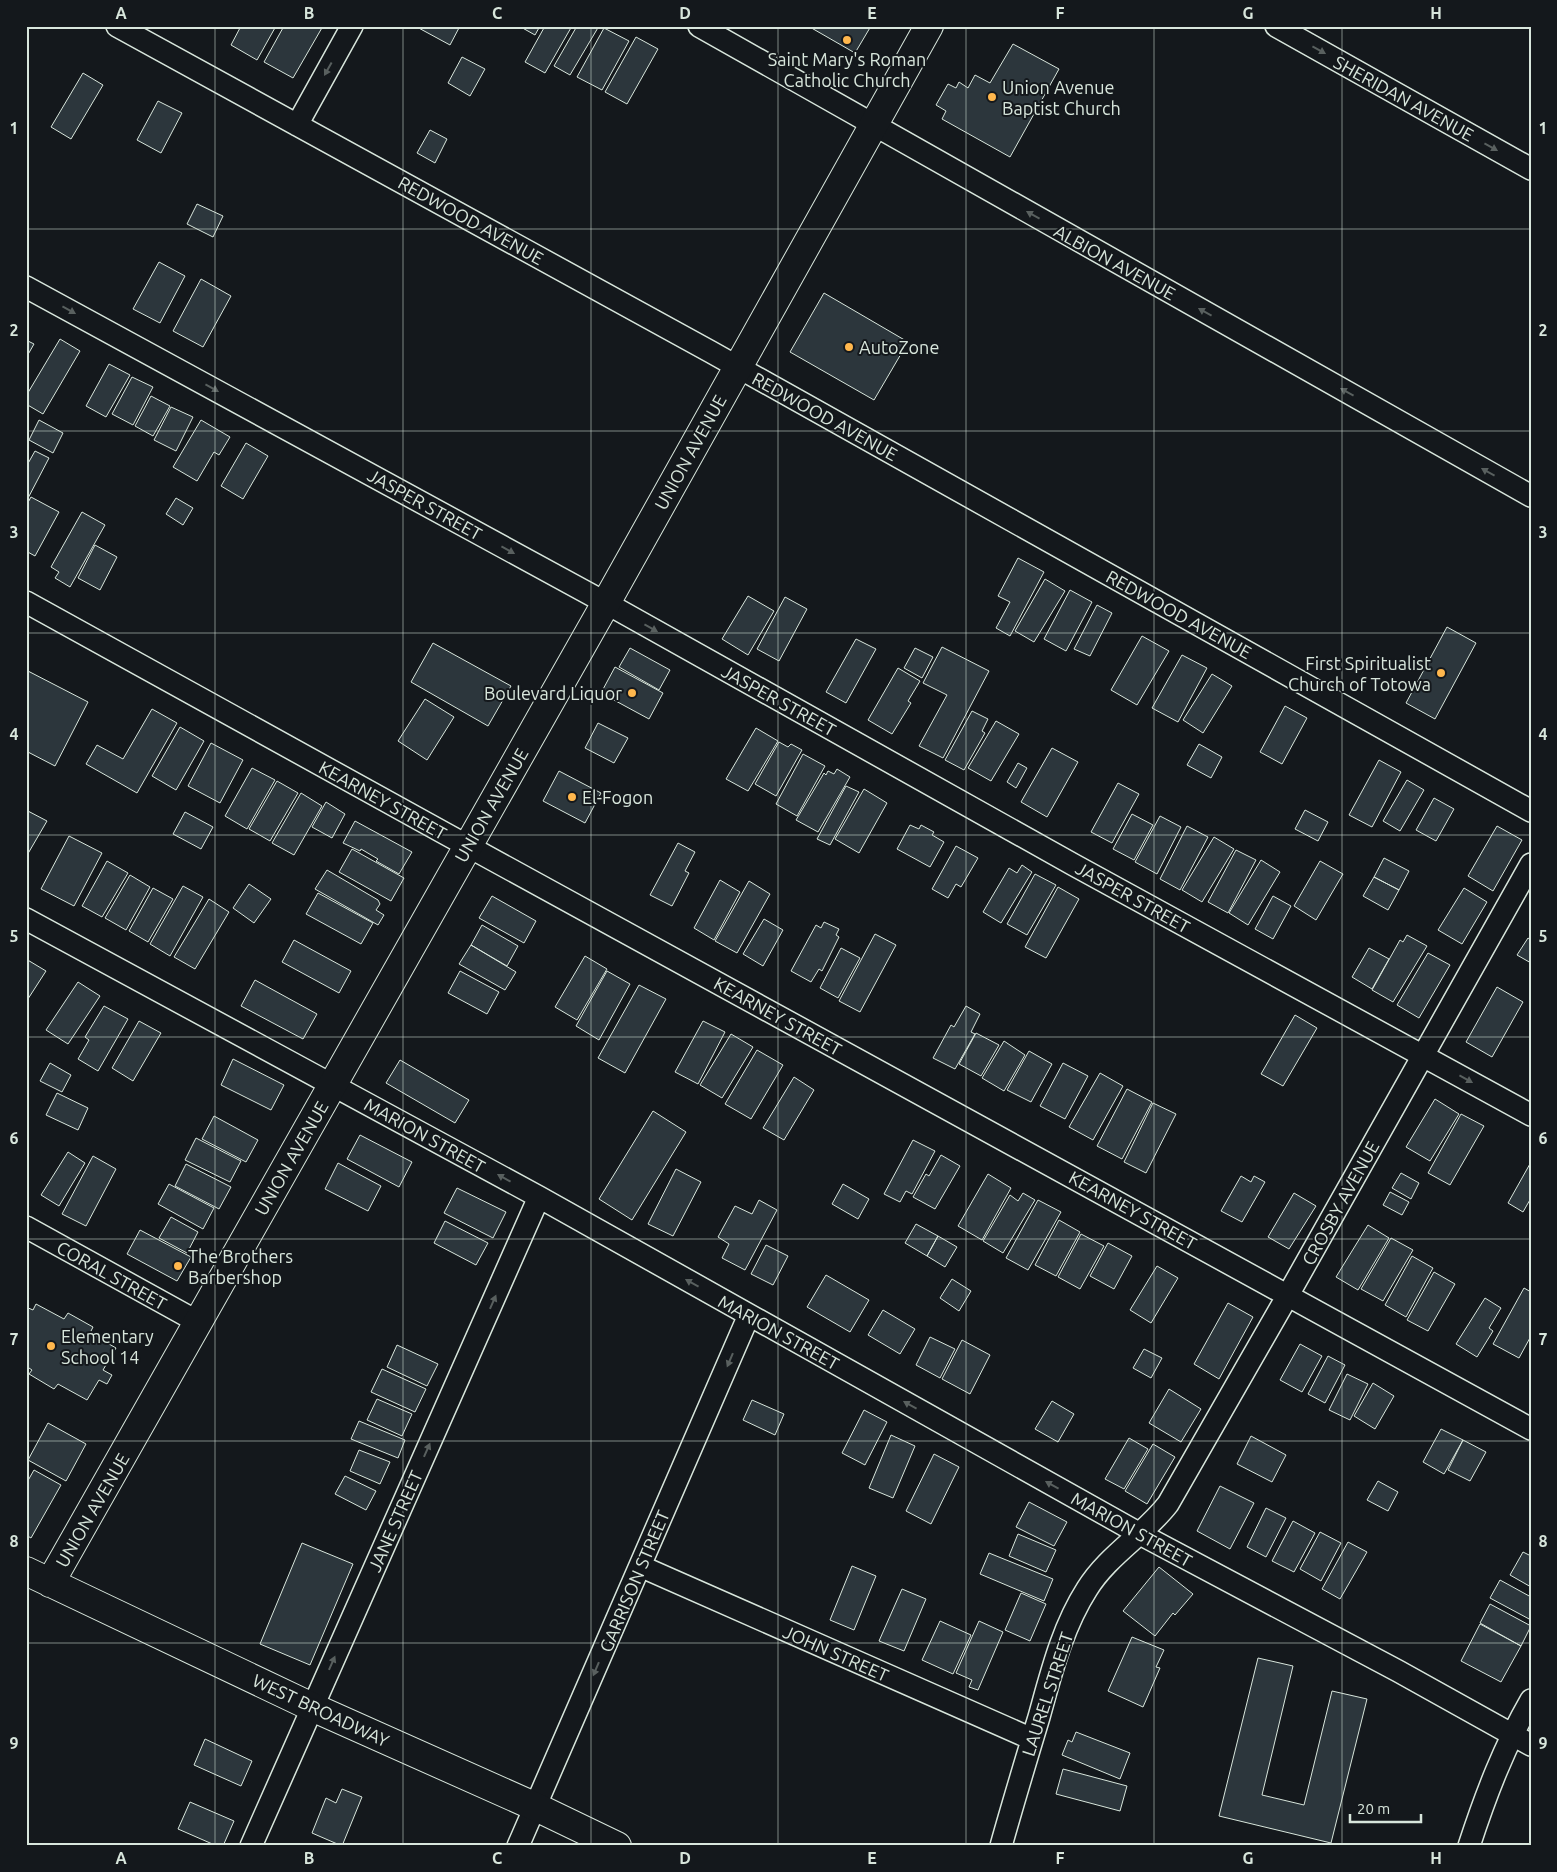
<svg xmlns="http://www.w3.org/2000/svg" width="1557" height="1872" viewBox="0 0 1557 1872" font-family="Ubuntu,sans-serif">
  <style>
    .building { fill: #2c363c; stroke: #d8e6dc }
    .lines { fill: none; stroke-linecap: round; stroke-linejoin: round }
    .street-casing { stroke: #d8e6dc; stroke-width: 24 }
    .primary-casing { stroke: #d8e6dc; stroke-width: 30 }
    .street { stroke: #14181c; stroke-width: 21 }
    .primary { stroke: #14181c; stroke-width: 28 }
    .oneway { fill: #59605f }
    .grid { fill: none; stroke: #d8e6dc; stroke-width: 1; stroke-opacity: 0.55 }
    .poi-dot { fill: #ffb74d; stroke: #14181c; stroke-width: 2 }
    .labels { text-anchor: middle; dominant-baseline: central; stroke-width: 4; stroke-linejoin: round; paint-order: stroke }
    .poi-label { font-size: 18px; fill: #d8e6dc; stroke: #14181c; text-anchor: start }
    .street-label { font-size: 18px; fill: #d8e6dc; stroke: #14181c }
    .neatline { fill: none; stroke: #d8e6dc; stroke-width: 2 }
    .grid-label { font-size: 16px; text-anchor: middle; font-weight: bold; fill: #d8e6dc }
  </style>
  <rect width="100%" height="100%" fill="#14181c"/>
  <!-- building -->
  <path class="building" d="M241,26H276L257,60L231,45Z
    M284,26H323L293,78L264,62Z
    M415,26H460L450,45Z
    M519,26H540L535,35Z
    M545,26H572L545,73L525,62Z
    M577,26H599L570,75L554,66Z
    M808,26H871L855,53Z
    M604,28L629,41L602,90L577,77Z
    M636,37L658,49L627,104L605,92Z
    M1013,44L1059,69L1010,157L942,119L946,111L936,105L948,84L956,88L959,82L968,88L975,75L990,83Z
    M462,57L485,69L470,96L448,83Z
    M83,73L103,85L71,139L51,127Z
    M158,101L182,113L161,153L137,140Z
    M430,130L447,139L435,163L417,153Z
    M197,204L223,216L213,237L187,224Z
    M159,262L185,276L160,323L133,309Z
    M201,279L231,296L203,347L173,331Z
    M824,293L908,342L874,400L790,352Z
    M60,339L80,351L43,414L26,404V396Z
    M26,340L34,344L26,358Z
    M109,364L130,375L106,417L86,406Z
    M132,377L153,387L133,425L112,414Z
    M151,396L170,406L153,436L135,426Z
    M171,407L193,417L176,451L154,440Z
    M39,420L63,433L53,453L29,440Z
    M201,420L230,437L219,455L214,452L197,481L173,467Z
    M246,443L268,456L243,499L221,486Z
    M35,451L49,458L26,502V467Z
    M31,497L59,512L35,556L26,551V506Z
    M176,498L193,508L183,525L166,514Z
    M82,512L105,525L70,587L55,578L59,572L51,567Z
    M95,545L117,557L100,590L78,578Z
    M1018,558L1044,572L1010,636L996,628L1010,602L998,596Z
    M1045,579L1065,591L1034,642L1015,631Z
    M1070,590L1092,602L1066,651L1044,639Z
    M748,596L774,611L748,655L722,639Z
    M785,597L807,609L779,661L757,649Z
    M1097,605L1112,613L1090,656L1074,649Z
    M1447,627L1476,643L1435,719L1406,703Z
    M1142,636L1169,651L1137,705L1111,690Z
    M856,639L876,649L846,703L826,692Z
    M433,643L511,686L488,726L411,682Z
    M942,647L989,671L943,758L919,746L947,695L923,683Z
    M630,648L670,670L659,690L619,667Z
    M915,648L933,657L922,678L904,668Z
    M1182,655L1207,668L1178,722L1152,708Z
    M615,667L663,693L649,719L601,693Z
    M898,668L920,681L908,701L911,703L892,734L868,720Z
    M26,670L88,702L55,766L26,751Z
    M1212,674L1232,686L1203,733L1183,720Z
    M425,699L454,717L427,760L398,741Z
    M1285,706L1307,718L1282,764L1260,752Z
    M152,709L177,723L137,793L86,764L97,745L123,759Z
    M972,711L988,719L982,731L985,733L964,770L945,760Z
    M996,721L1019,734L991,781L968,768Z
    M598,723L628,738L614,763L585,748Z
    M180,727L204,741L176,790L152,776Z
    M756,728L778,741L748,791L726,779Z
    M779,742L788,747L791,744L802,750L776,796L755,784Z
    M211,743L243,760L220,803L188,786Z
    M1199,744L1222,757L1211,778L1187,765Z
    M1052,748L1078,762L1047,817L1021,802Z
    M803,754L825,766L797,816L776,804Z
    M1379,760L1401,772L1372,827L1349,815Z
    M1018,763L1027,768L1016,788L1007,782Z
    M252,768L275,780L247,829L225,816Z
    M837,769L850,777L818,832L796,820L824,773L826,775L828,771L834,774Z
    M559,771L601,793L585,823L543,801Z
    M1407,780L1424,790L1400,831L1383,821Z
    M277,781L298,793L270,841L249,829Z
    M1118,783L1139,794L1112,843L1091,832Z
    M846,786L859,792L830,845L817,839Z
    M864,789L887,803L859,853L835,839Z
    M301,793L322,806L294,855L272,843Z
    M1434,798L1454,809L1436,841L1416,830Z
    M326,802L345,814L332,838L312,827Z
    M26,810L47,821L26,857Z
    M1305,810L1328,822L1318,841L1295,829Z
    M185,812L213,827L201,849L173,834Z
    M1132,814L1153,825L1134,860L1113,849Z
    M1160,816L1181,827L1157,874L1135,862Z
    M355,821L412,852L399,874L376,861L378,859L361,849L360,851L343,843Z
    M910,825L919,829L921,825L934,832L932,835L944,842L930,867L897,849Z
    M1187,826L1208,837L1180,890L1160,879Z
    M1497,826L1522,840L1493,891L1468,876Z
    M69,836L102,853L74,906L41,889Z
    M1214,837L1234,849L1202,902L1182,890Z
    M678,843L695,852L685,871L689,873L672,906L650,895Z
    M956,846L978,858L961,887L956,884L948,898L932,889Z
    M352,849L404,878L391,901L339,872Z
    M1236,850L1256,860L1228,913L1208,902Z
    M1384,858L1409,871L1399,890L1374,877Z
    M1261,860L1280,872L1248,925L1229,913Z
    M107,861L128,873L102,917L82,906Z
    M1320,861L1343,874L1316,920L1294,906Z
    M1022,865L1032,872L1001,923L983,912L1009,868L1017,873Z
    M327,870L378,900L380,904L376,910L384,915L378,925L315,889Z
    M1035,874L1056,885L1027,935L1007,924Z
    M130,875L150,887L126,930L105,918Z
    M1374,877L1399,890L1388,910L1363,896Z
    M720,880L740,892L714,940L694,928Z
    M749,881L770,894L737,953L715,941Z
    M249,884L271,899L254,923L233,908Z
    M183,886L203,897L170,956L150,944Z
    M1058,887L1079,899L1046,958L1025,947Z
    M153,888L173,899L148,942L129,931Z
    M1464,888L1487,902L1462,944L1438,930Z
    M318,893L373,923L361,944L306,914Z
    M492,896L536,921L524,943L479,918Z
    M1273,896L1291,906L1273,939L1255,929Z
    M209,899L229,912L195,969L174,957Z
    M764,919L783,930L763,966L743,954Z
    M824,922L839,929L836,935L839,937L822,971L819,969L811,982L791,971L816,925L821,928Z
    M482,925L518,946L507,966L471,945Z
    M875,934L896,945L860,1012L839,1001Z
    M1407,935L1427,946L1393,1002L1372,990L1400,940L1403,942Z
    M1528,938L1531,940V963L1517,955Z
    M294,940L351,971L339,993L282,962Z
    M471,945L516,972L505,990L459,964Z
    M841,948L860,958L838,998L820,988Z
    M1369,948L1389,959L1372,989L1352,977Z
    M1428,953L1450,965L1419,1018L1397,1005Z
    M585,956L607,969L577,1020L555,1007Z
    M26,959L46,971L26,1002Z
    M460,971L499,992L487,1014L448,993Z
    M607,971L630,984L599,1040L576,1026Z
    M255,980L317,1014L303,1039L241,1006Z
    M78,982L100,996L68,1044L46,1030Z
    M639,985L666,999L625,1073L598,1058Z
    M1497,987L1523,1002L1492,1057L1466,1042Z
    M104,1006L128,1019L98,1071L78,1059L89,1040L85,1037Z
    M966,1006L980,1014L971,1032L975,1034L955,1069L933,1058L951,1025L954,1027Z
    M1295,1015L1317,1028L1283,1086L1261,1074Z
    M139,1021L161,1033L133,1081L112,1068Z
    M703,1021L725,1032L698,1084L675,1072Z
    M976,1033L999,1045L981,1076L959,1064Z
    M731,1034L753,1047L722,1098L700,1085Z
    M1004,1041L1025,1055L1004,1091L982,1078Z
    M757,1050L783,1065L751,1119L725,1104Z
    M1029,1051L1052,1064L1031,1102L1007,1090Z
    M233,1059L284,1085L271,1110L221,1085Z
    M400,1060L469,1100L455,1123L386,1083Z
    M50,1063L71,1075L62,1092L40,1081Z
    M1063,1063L1088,1076L1065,1119L1040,1106Z
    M1100,1073L1123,1086L1093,1140L1069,1127Z
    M794,1077L814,1090L784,1140L763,1128Z
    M1127,1089L1152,1102L1122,1159L1097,1146Z
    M57,1093L88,1108L78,1130L46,1115Z
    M1435,1099L1459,1114L1430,1161L1406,1147Z
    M1153,1103L1176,1114L1146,1173L1124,1162Z
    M653,1111L686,1132L632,1220L599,1199Z
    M1461,1114L1484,1126L1450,1185L1428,1173Z
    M214,1116L258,1140L246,1162L202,1139Z
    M360,1135L412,1162L399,1187L347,1159Z
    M196,1138L241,1161L230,1182L185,1160Z
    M913,1140L935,1151L912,1194L906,1191L900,1202L884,1194Z
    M68,1152L85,1163L59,1206L41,1195Z
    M941,1155L960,1166L935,1209L913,1197L926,1174L929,1176Z
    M93,1156L116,1169L86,1226L62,1214Z
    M1531,1162V1198L1523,1212L1508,1203Z
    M338,1163L381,1186L368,1211L325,1189Z
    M186,1164L231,1187L219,1209L175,1186Z
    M676,1169L701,1182L673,1236L648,1224Z
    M1401,1173L1419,1183L1411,1199L1392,1188Z
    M988,1174L1011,1188L982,1240L958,1226Z
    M1241,1176L1251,1182L1254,1176L1265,1182L1242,1222L1221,1211Z
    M169,1184L214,1208L203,1229L158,1204Z
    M843,1184L869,1199L858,1219L832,1204Z
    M457,1188L506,1212L493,1238L444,1213Z
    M1390,1192L1409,1202L1402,1215L1383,1205Z
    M1023,1193L1035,1200L1003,1253L983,1241L1010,1195L1018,1201Z
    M1294,1193L1316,1206L1289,1249L1268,1237Z
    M759,1200L777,1210L745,1270L722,1258L729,1244L718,1237L735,1206L752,1214Z
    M1038,1200L1061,1212L1028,1270L1006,1258Z
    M171,1217L198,1232L187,1253L159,1238Z
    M1059,1220L1080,1232L1056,1276L1035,1265Z
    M445,1221L488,1243L476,1265L434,1243Z
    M916,1224L938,1236L927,1256L905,1243Z
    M1368,1225L1389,1238L1358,1290L1336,1277Z
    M140,1230L191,1257L177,1281L127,1254Z
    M1081,1234L1104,1246L1080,1289L1058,1277Z
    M938,1236L957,1247L945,1267L927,1256Z
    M1391,1238L1413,1250L1383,1301L1361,1289Z
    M1108,1243L1132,1256L1114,1289L1090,1276Z
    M766,1245L788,1256L773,1285L751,1274Z
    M1412,1256L1433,1268L1406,1317L1385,1305Z
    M1157,1266L1178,1278L1151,1323L1130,1310Z
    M1434,1272L1455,1284L1428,1331L1407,1320Z
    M826,1275L869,1300L850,1332L807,1307Z
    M952,1279L971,1291L959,1311L940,1298Z
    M1524,1288L1531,1292V1336L1519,1358L1493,1344Z
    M1485,1298L1501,1308L1489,1328L1493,1331L1477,1357L1456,1344Z
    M1228,1303L1253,1317L1219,1379L1194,1364Z
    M36,1304L64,1319L68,1313L93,1327L90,1333L116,1348L103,1370L112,1375L107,1384L99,1380L87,1400L58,1384L54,1389L29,1374L32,1370L26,1366V1307L33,1310Z
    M883,1310L915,1329L900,1354L868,1335Z
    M930,1337L955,1349L940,1378L916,1365Z
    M962,1340L990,1355L970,1394L942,1379Z
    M1300,1344L1322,1356L1302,1392L1280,1380Z
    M397,1345L438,1364L427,1386L387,1367Z
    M1144,1349L1162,1358L1151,1378L1133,1368Z
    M1328,1356L1345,1365L1325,1403L1308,1394Z
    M382,1369L426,1389L415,1412L371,1392Z
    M1347,1374L1368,1384L1350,1420L1329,1410Z
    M1373,1383L1394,1396L1375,1429L1354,1416Z
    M1169,1389L1201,1409L1181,1442L1149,1423Z
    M377,1399L412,1414L402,1436L367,1420Z
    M752,1400L784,1414L775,1435L743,1420Z
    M1052,1401L1074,1414L1058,1442L1035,1429Z
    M864,1410L887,1422L865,1465L842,1453Z
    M359,1421L405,1440L398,1458L351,1439Z
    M48,1423L86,1444L66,1481L28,1460Z
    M1441,1429L1463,1440L1444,1474L1423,1462Z
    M891,1435L915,1446L893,1498L869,1488Z
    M1251,1436L1286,1455L1272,1482L1237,1464Z
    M1129,1438L1148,1449L1124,1489L1105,1479Z
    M1463,1440L1486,1452L1470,1481L1448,1470Z
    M1153,1444L1175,1457L1147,1504L1125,1491Z
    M359,1450L390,1462L380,1484L350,1471Z
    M934,1454L959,1467L931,1524L906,1511Z
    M34,1470L61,1485L31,1538L26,1535V1484Z
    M345,1476L376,1491L366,1510L335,1494Z
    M1378,1481L1398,1492L1388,1511L1367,1500Z
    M1220,1486L1254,1503L1230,1549L1197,1531Z
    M1029,1502L1067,1522L1054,1546L1016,1527Z
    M1266,1508L1286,1518L1266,1557L1247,1547Z
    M1293,1521L1315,1533L1294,1572L1272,1561Z
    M1320,1532L1341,1543L1321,1581L1300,1569Z
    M1018,1534L1056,1550L1046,1572L1009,1556Z
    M1348,1542L1367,1552L1340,1599L1322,1589Z
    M302,1543L353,1564L310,1665L260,1644Z
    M1523,1552L1531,1556V1587L1510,1575Z
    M989,1553L1053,1579L1044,1601L980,1574Z
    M852,1566L876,1576L854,1630L830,1620Z
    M1159,1567L1193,1594L1175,1615L1173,1613L1155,1636L1123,1611Z
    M1500,1580L1531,1597V1620L1490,1598Z
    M902,1589L926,1599L904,1651L879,1641Z
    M1021,1593L1046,1604L1030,1641L1005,1630Z
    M1490,1604L1531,1626L1521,1646L1480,1623Z
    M940,1621L971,1635L953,1674L922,1660Z
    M979,1621L1003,1632L978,1690L969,1687L972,1680L956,1673Z
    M1480,1624L1521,1646L1501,1682L1461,1661Z
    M1132,1637L1164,1650L1156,1667L1160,1668L1143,1707L1108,1691Z
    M1258,1658L1293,1666L1262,1795L1304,1805L1332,1691L1367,1699L1331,1843L1219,1816Z
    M1076,1732L1130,1753L1120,1779L1062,1755L1068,1740L1072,1742Z
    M205,1739L252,1761L241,1786L194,1765Z
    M1063,1769L1127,1786L1120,1811L1056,1794Z
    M342,1789L362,1797L342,1846L312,1833L326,1798L336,1803Z
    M190,1802L234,1821L223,1846H217L178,1829Z"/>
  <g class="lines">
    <defs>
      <path id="street" d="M117,26L711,352L1531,811
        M699,26L1531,496
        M1276,26L1531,169
        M297,125L352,26
        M26,287L606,603L1074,865L1531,1115
        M26,602L444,833L1531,1429
        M26,919L539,1197L1140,1534L1398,1671L1531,1745
        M26,1227L198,1322
        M640,1566L1032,1739
        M251,1846L539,1197
        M518,1846L749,1315
        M1001,1846C1013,1803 1026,1760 1039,1717C1051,1674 1062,1628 1087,1589C1108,1555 1144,1535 1168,1504L1288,1295L1531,864
        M1469,1846C1486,1794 1504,1747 1531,1700"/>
      <path id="primary" d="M26,1571L312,1707L536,1807L617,1846
        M50,1583L606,603L929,26"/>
    </defs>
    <!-- street casing -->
    <use href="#street" class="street-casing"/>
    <!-- primary casing -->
    <use href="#primary" class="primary-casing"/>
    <!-- street -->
    <use href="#street" class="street"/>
    <!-- primary -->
    <use href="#primary" class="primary"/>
  </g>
  <!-- one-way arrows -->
  <defs><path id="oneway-solid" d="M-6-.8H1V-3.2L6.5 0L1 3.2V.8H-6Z" transform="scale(1.25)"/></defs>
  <g class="oneway">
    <use href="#oneway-solid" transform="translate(1319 50) rotate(29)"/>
    <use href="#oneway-solid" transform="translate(328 69) rotate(119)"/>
    <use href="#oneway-solid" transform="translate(1491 147) rotate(29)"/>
    <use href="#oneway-solid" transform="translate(1033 215) rotate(-151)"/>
    <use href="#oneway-solid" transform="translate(69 310) rotate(29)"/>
    <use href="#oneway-solid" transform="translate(1205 312) rotate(-151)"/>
    <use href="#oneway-solid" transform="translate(212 388) rotate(29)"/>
    <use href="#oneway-solid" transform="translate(1347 392) rotate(-151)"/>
    <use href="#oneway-solid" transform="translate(1488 472) rotate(-151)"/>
    <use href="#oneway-solid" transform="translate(508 550) rotate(29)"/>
    <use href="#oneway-solid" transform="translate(651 628) rotate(29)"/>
    <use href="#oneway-solid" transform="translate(1466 1079) rotate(29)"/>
    <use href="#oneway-solid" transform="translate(504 1178) rotate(-151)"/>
    <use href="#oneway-solid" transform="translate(692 1283) rotate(-151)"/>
    <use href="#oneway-solid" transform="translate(493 1302) rotate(-66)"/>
    <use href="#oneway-solid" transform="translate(730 1360) rotate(113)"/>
    <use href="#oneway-solid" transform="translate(910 1405) rotate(-151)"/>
    <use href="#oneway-solid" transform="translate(427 1450) rotate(-66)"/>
    <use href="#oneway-solid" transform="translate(1052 1485) rotate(-151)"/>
    <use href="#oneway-solid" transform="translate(332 1663) rotate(-66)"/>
    <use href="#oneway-solid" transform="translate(596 1669) rotate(113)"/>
  </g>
  <!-- grid -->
  <path class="grid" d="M215,26V1846M403,26V1846M591,26V1846M778,26V1846M966,26V1846M1154,26V1846M1342,26V1846M26,229H1531M26,431H1531M26,633H1531M26,835H1531M26,1037H1531M26,1239H1531M26,1441H1531M26,1643H1531"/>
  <!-- markers -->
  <g class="poi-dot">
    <circle cx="847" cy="40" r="5"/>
    <circle cx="992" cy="97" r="5"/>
    <circle cx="849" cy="347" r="5"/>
    <circle cx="1441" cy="673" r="5"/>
    <circle cx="632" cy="693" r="5"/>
    <circle cx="572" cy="797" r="5"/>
    <circle cx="178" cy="1266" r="5"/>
    <circle cx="51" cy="1346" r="5"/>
  </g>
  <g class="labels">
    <!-- poi labels -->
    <g class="poi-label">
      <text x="847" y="59" text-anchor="middle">Saint Mary's Roman<tspan x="847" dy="21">Catholic Church</tspan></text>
      <text x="1002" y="87">Union Avenue<tspan x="1002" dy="21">Baptist Church</tspan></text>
      <text x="859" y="347">AutoZone</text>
      <text x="1431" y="663" text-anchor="end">First Spiritualist<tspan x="1431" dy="21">Church of Totowa</tspan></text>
      <text x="622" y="693" text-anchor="end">Boulevard Liquor</text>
      <text x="582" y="797">El-Fogon</text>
      <text x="188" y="1256">The Brothers<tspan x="188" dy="21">Barbershop</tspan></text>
      <text x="61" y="1336">Elementary<tspan x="61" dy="21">School 14</tspan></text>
    </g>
    <!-- street labels -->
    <g class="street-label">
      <text transform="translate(1404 98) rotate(29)">SHERIDAN AVENUE</text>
      <text transform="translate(471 220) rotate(29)">REDWOOD AVENUE</text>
      <text transform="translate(1115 262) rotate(29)">ALBION AVENUE</text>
      <text transform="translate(825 416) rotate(29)">REDWOOD AVENUE</text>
      <text transform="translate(690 452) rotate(-61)">UNION AVENUE</text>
      <text transform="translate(425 504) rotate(29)">JASPER STREET</text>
      <text transform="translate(1179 614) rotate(29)">REDWOOD AVENUE</text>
      <text transform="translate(779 700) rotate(29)">JASPER STREET</text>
      <text transform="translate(383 800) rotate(29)">KEARNEY STREET</text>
      <text transform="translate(491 805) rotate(-60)">UNION AVENUE</text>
      <text transform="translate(1133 897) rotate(29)">JASPER STREET</text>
      <text transform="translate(778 1016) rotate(29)">KEARNEY STREET</text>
      <text transform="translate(425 1135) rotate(29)">MARION STREET</text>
      <text transform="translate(291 1158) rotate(-60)">UNION AVENUE</text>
      <text transform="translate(1340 1203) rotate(-61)">CROSBY AVENUE</text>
      <text transform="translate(1133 1210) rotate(29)">KEARNEY STREET</text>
      <text transform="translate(112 1275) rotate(29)">CORAL STREET</text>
      <text transform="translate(779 1332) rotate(29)">MARION STREET</text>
      <text transform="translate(92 1510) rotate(-60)">UNION AVENUE</text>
      <text transform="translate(395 1521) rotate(-66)">JANE STREET</text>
      <text transform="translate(1132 1529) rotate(29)">MARION STREET</text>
      <text transform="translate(634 1581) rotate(-67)">GARRISON STREET</text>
      <text transform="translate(836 1653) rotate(24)">JOHN STREET</text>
      <text transform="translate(1047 1694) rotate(-72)">LAUREL STREET</text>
      <text transform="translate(321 1710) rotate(25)">WEST BROADWAY</text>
    </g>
  </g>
  <!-- border -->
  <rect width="1557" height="1872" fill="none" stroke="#14181c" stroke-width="55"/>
  <!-- scale -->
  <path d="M1350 1814v8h71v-8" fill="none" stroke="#d8e6dc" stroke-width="2.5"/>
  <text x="1357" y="1814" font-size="15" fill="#d8e6dc" stroke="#14181c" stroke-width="4" paint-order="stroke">20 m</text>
  <rect x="28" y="28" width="1502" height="1816" class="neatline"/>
  <g class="grid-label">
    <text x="121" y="19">A</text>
    <text x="309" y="19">B</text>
    <text x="497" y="19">C</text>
    <text x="685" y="19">D</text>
    <text x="872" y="19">E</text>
    <text x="1060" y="19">F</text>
    <text x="1248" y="19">G</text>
    <text x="1436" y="19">H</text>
    <text x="14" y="134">1</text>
    <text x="1543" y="134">1</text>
    <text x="14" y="336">2</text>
    <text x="1543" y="336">2</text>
    <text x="14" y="538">3</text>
    <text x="1543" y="538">3</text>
    <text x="14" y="740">4</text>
    <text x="1543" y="740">4</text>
    <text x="14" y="942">5</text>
    <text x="1543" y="942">5</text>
    <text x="14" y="1144">6</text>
    <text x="1543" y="1144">6</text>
    <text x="14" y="1345">7</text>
    <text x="1543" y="1345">7</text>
    <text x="14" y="1547">8</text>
    <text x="1543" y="1547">8</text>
    <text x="14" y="1749">9</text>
    <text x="1543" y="1749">9</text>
    <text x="121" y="1864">A</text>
    <text x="309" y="1864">B</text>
    <text x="497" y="1864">C</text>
    <text x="685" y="1864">D</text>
    <text x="872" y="1864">E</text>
    <text x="1060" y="1864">F</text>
    <text x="1248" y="1864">G</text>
    <text x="1436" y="1864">H</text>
  </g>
</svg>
